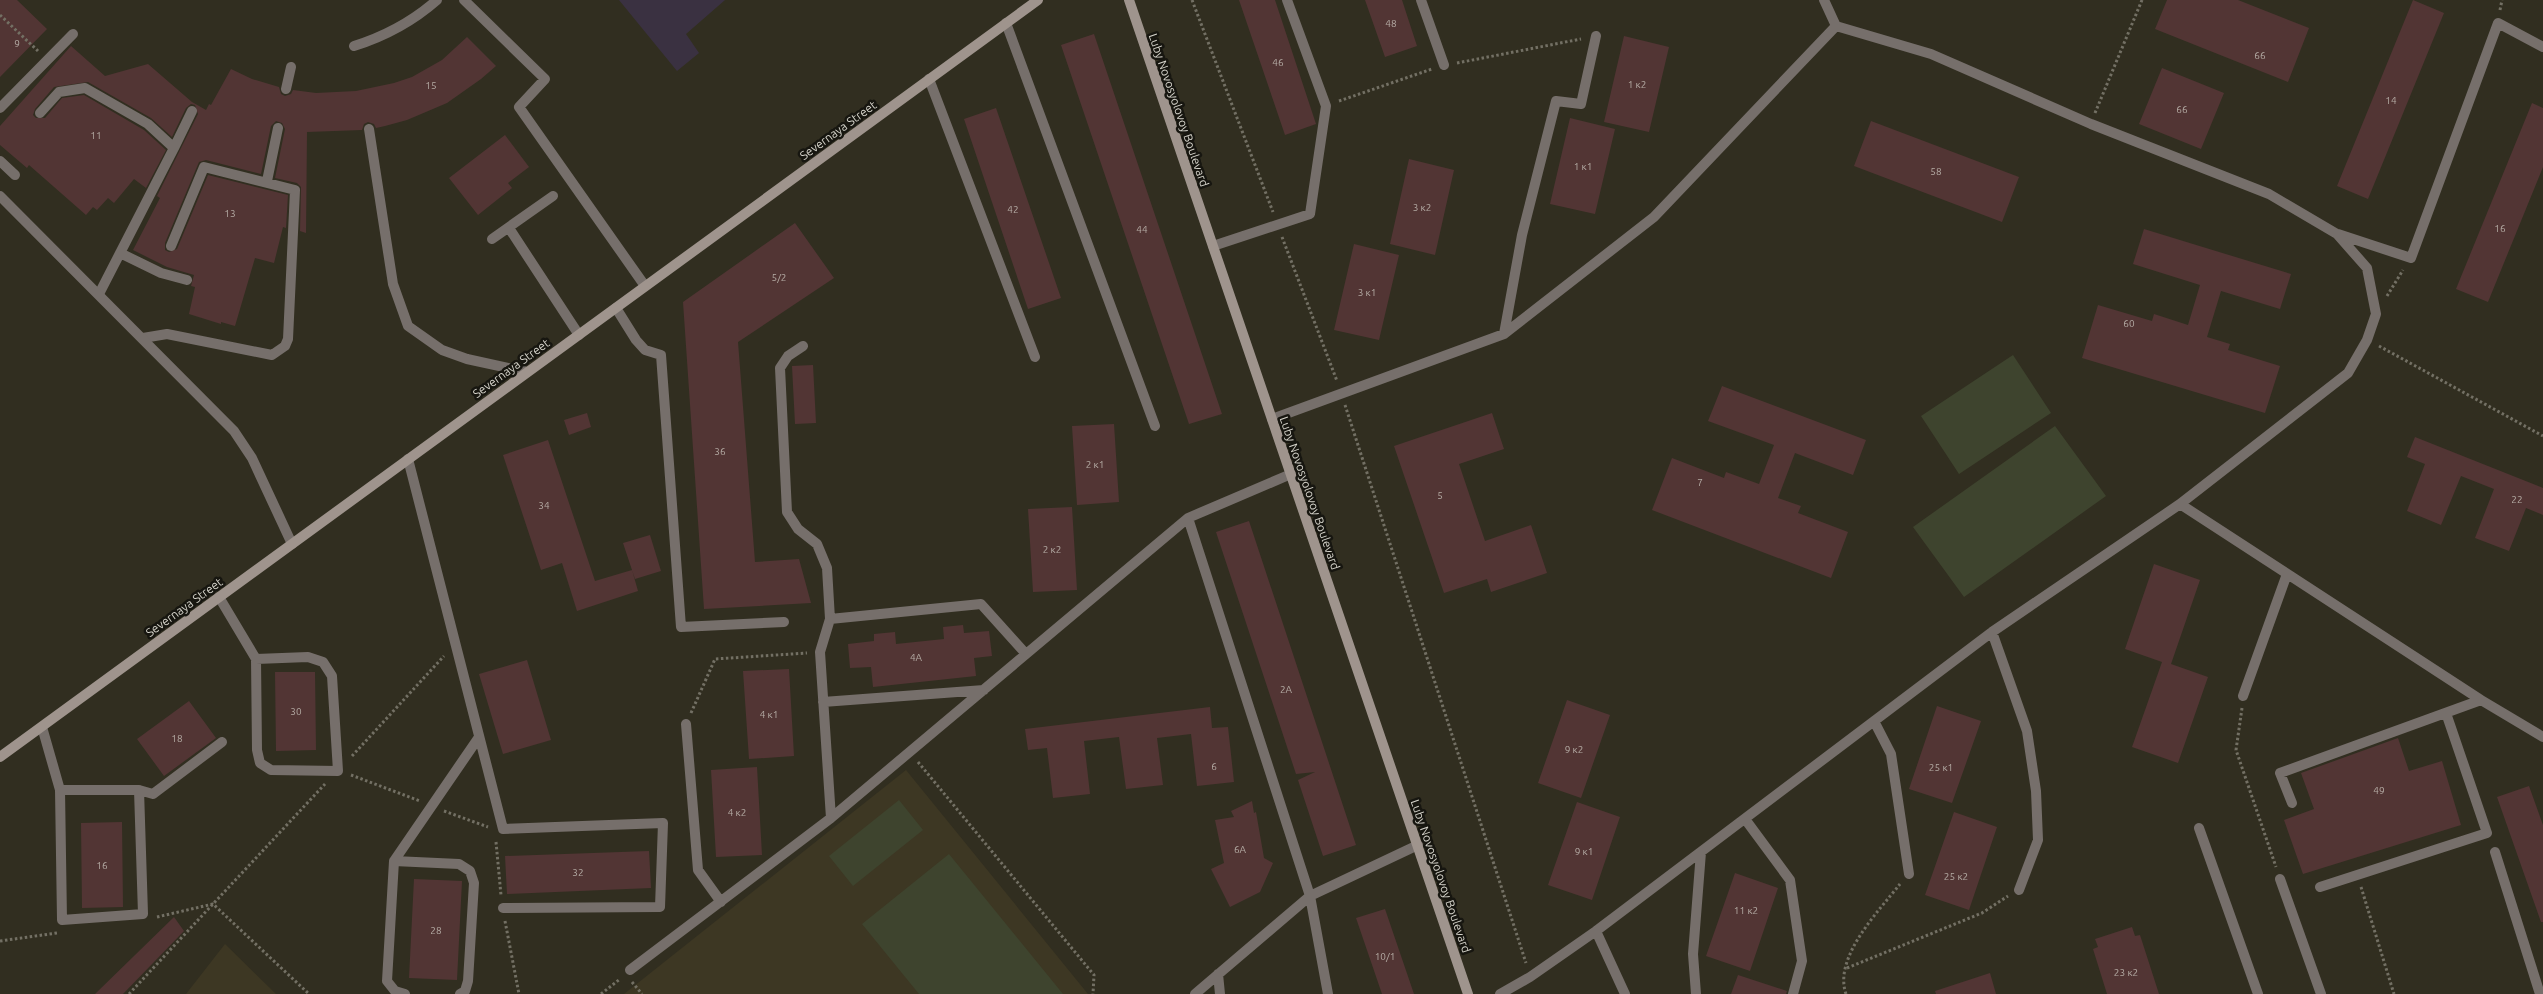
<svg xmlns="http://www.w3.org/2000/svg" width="2543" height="994" viewBox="0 0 2543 994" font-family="Ubuntu,sans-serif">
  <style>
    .built { fill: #3d3723 }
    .industrial { fill: #3a3141 }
    .green { fill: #3e442e }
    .building { fill: #523534 }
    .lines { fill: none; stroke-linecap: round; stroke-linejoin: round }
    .path { stroke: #737064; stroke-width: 3; stroke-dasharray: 2.5 2.5; stroke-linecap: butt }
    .lane { stroke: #766f6b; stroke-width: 10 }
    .street { stroke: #766f6b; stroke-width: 10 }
    .secondary { stroke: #9f948d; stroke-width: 10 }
    .labels { text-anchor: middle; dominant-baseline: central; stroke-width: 5; stroke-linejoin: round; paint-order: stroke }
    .number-label { font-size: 10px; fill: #b5aca5 }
    .street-label { font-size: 12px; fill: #d6d4cb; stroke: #171610 }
  </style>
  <rect width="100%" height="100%" fill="#312e20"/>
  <!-- built -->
  <path class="built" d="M906,770L1088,994H624Z
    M225,944L276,994H186Z"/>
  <!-- industrial -->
  <path class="industrial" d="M619,0H725L686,34L699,53L677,71Z"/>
  <!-- green -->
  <path class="green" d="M2013,355L2051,413L1959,474L1921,416Z
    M2055,426L2106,496L1964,597L1913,527Z
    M899,800L923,830L853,886L829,856Z
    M949,854L1063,994H919L862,924Z"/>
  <!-- building -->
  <path class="building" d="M0,0H17L47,29L0,77Z
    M1239,0H1275L1316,124L1285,135Z
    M1365,0H1402L1417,46L1385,57Z
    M2167,0H2238L2309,28L2288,82L2155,29Z
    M2413,0L2444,13L2368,199L2337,186Z
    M1094,34L1222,414L1189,424L1061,45Z
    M1624,36L1669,47L1649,132L1604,122Z
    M467,37L496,66L481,79L447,103L407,120L385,126L376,128L374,124L368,122L364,124L362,130L307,132L306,233L300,231L301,187L297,183L275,178L285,129L282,123L276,121L271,126L261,174L206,160L199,162L165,243V250L169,252L177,249L208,175L288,195L286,228L283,227L274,263L255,258L235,326L221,322V324L189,314L195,287L191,286L194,275L167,267L133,250L160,198L157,196L198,114L195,105L191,104L186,108L172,137L151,118L88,82L54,87L35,109L33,115L36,118H45L62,98L84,95L144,130L166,150L146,188L134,179L114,203L108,198L97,210L93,207L86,215L29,165L27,168L0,145V126L71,46L105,76L148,64L192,102L206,110L209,104L211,105L231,69L252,79L279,87L281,94L285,96L291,94L293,90L316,93L356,91L394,83L412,77L442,60Z
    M2162,68L2224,93L2201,149L2139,124Z
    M2532,103L2543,108V167L2488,302L2456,289Z
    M996,108L1061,298L1028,309L964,119Z
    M1570,118L1615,129L1595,214L1550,204Z
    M1871,121L2019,177L2002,222L1854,166Z
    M505,135L529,167L508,183L512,188L478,215L449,178Z
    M1409,159L1454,170L1435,255L1390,244Z
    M795,223L834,278L738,342L755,562L799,559L811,603L704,609L683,302Z
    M2144,229L2291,274L2280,309L2221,291L2207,337L2230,344L2228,350L2280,366L2265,413L2082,358L2098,305L2152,321L2154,314L2188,325L2200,285L2133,264Z
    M1354,244L1399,255L1379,340L1334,330Z
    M813,365L816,423L795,424L792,366Z
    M1722,386L1866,440L1853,475L1795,453L1778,498L1801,506L1798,513L1848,532L1831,578L1652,510L1672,458L1724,478L1726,472L1759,484L1774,445L1708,421Z
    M587,413L591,427L569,435L564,420Z
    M1492,413L1504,449L1459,464L1485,541L1531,525L1547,573L1491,592L1487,579L1444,593L1394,446Z
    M1114,424L1119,502L1077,505L1072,426Z
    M2415,437L2543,488V515L2526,508L2509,551L2475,538L2494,489L2461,476L2441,525L2407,511L2425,464L2407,457Z
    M548,440L595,581L632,570L638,591L577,611L562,563L541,570L503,455Z
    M1072,507L1077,590L1033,592L1028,509Z
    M1249,521L1356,845L1323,856L1298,780L1315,772L1296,774L1216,532Z
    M650,535L661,571L635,579L623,543Z
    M2154,564L2200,580L2171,664L2208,677L2178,763L2132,747L2162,662L2125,649Z
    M963,625L964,633L989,631L992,656L974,658L976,676L873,687L871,667L850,668L848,644L874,641V634L895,632L896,644L944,639L943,627Z
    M527,660L551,740L503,754L479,674Z
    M789,669L794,756L749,759L743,671Z
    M275,672H315L316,750L276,751Z
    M1567,700L1610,715L1581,798L1538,783Z
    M189,701L216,738L164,776L137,739Z
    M1937,706L1981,721L1952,803L1909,789Z
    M1210,707L1212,728L1228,727L1234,782L1197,786L1191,734L1157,738L1163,785L1126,789L1119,737L1084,741L1090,794L1053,798L1047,748L1028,750L1025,729Z
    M2398,738L2409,771L2442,761L2461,825L2303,874L2284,820L2314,809L2301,773Z
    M757,767L762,855L716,857L711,770Z
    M2529,786L2543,825V922H2541L2497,797Z
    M1252,801L1254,813L1256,812L1264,858L1273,863L1260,892L1230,907L1211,869L1224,863L1215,820L1234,817L1231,811Z
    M1577,802L1620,817L1592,900L1548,885Z
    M1954,812L1997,827L1969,910L1925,895Z
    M122,822L123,907L82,908L81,823Z
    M649,851L651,888L507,894L505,856Z
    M1735,873L1778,888L1750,971L1706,956Z
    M414,879L462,881L457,980L409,978Z
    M1385,909L1414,994H1382L1356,918Z
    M174,917L184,931L123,994H95Z
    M2132,927L2135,936L2140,935L2159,994H2107L2093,949L2098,947L2095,939Z
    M1990,973L1996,994H1936L1935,991Z
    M1738,975L1787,991L1786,994H1731Z"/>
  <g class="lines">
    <!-- path -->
    <path class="path" d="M1192,0L1273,212
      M2500,10L2502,0
      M0,15L38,51
      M1457,63L1581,39
      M1339,101L1432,69
      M2095,113L2142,0
      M1282,237L1337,381
      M2387,296L2403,270
      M2379,346L2543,436
      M1345,405L1526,963
      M2242,708L2236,750L2276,867
      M691,713L715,659L807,653
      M352,756L444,656
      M918,762L1094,975L1093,994
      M351,775L420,801
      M444,811L488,827
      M496,842L501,895
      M2361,887L2394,994
      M157,917L213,904L309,994
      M505,921L519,994
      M0,941L57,933
      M1847,968L1982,913L2008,896
      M632,982L642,994
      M129,994L325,784
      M601,994L620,979
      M1846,994C1833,957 1879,911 1900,884"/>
    <!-- lane -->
    <path class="lane" d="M464,0L545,79L519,107L645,286
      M1421,0L1444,65
      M1006,23L1155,426
      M354,46C386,36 412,22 437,0
      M929,79L1035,357
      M286,89L291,67
      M0,108L73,34
      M40,113L59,92L85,88L148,124L174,148L99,294
      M369,129L393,284L408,326L442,350L467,359L527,372
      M174,148L192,111
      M0,161L15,175
      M267,181L278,128
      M509,228L579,335
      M2338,234L2411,258L2498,23L2543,47
      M492,239L553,196
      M1213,246L1310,214L1326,106L1287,0
      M120,253L161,273L187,280
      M616,308L636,340L645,350L661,355L681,627L784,622
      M1504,334L1522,235L1556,101L1581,104L1596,36
      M143,338L167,334L272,355L285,346L288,339L295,190L204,167L171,246
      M803,346L788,356L780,368L787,512L798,529L817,544L827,568L830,619
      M1272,419L1504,334L1654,217L1836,26
      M408,459L503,829L663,823L660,907L503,908
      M2180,504L2481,700L2543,737
      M1188,518L1310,896L1328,994
      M219,597L256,659L257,750L260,763L271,770L338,771L332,676L323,662L308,657L256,659
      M1992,632L2027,731L2036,791L2038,840L2019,890
      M2243,696L2287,574
      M823,702L984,690
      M1874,721L1891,754L1909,874
      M686,724L698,870L721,902
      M42,727L60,790H139L143,914L62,920L60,790
      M139,790L153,794L222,742
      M2292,803L2280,773L2481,700
      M831,818L820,652L830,619L981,604L1026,654
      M1745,819L1790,880L1802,961L1793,994
      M2199,828L2258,994
      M2495,852L2540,994
      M394,861L459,864L470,871L474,883L468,981L465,991L460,994
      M2280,879L2321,994
      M2320,887L2487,833L2446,713
      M1596,931L1625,994
      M630,970L831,818L1188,518L1291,474
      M1218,974L1220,994
      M405,994L395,991L387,981L394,861L479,737
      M1195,994L1310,896L1418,845
      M1500,994L1530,977L1596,931L1992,632L2180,504L2348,373L2367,340L2376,314L2367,268L2337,234L2269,194L2091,124L1931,54L1836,26L1824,0
      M1696,994L1693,954L1701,852"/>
    <!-- street -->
    <path class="street" d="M0,196L234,431L252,458L292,544"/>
    <!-- secondary -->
    <path class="secondary" d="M1129,0L1468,994
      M0,757L1038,0"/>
  </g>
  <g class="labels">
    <!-- number labels -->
    <g class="number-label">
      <text x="1391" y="23">48</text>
      <text x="17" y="43">9</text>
      <text x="2260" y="55">66</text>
      <text x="1278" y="62">46</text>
      <text x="1637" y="84">1 к2</text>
      <text x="431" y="85">15</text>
      <text x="2391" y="100">14</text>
      <text x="2182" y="109">66</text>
      <text x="96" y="135">11</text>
      <text x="1583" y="166">1 к1</text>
      <text x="1936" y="171">58</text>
      <text x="1422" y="207">3 к2</text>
      <text x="1013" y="209">42</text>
      <text x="230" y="213">13</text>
      <text x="2500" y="228">16</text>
      <text x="1142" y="229">44</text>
      <text x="779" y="277">5/2</text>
      <text x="1367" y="292">3 к1</text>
      <text x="2129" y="323">60</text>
      <text x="720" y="451">36</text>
      <text x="1095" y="464">2 к1</text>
      <text x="1700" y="482">7</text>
      <text x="1440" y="495">5</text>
      <text x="2517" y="499">22</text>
      <text x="544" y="505">34</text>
      <text x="1052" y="549">2 к2</text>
      <text x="916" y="657">4А</text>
      <text x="1286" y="689">2А</text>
      <text x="296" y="711">30</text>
      <text x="769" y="714">4 к1</text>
      <text x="177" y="738">18</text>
      <text x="1574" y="749">9 к2</text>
      <text x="1214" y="766">6</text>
      <text x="1941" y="767">25 к1</text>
      <text x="2379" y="790">49</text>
      <text x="737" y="812">4 к2</text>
      <text x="1240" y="849">6А</text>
      <text x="1584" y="851">9 к1</text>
      <text x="102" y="865">16</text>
      <text x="578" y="872">32</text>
      <text x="1956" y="876">25 к2</text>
      <text x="1746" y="910">11 к2</text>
      <text x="436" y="930">28</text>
      <text x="1385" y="956">10/1</text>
      <text x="2126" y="972">23 к2</text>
    </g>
    <!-- street labels -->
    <g class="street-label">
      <text transform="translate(1179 110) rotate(71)">Luby Novosyolovoy Boulevard</text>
      <text transform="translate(838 130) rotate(-36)">Severnaya Street</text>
      <text transform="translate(511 368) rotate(-36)">Severnaya Street</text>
      <text transform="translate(1310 493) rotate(71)">Luby Novosyolovoy Boulevard</text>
      <text transform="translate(184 607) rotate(-36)">Severnaya Street</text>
      <text transform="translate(1441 876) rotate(71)">Luby Novosyolovoy Boulevard</text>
    </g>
  </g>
</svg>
